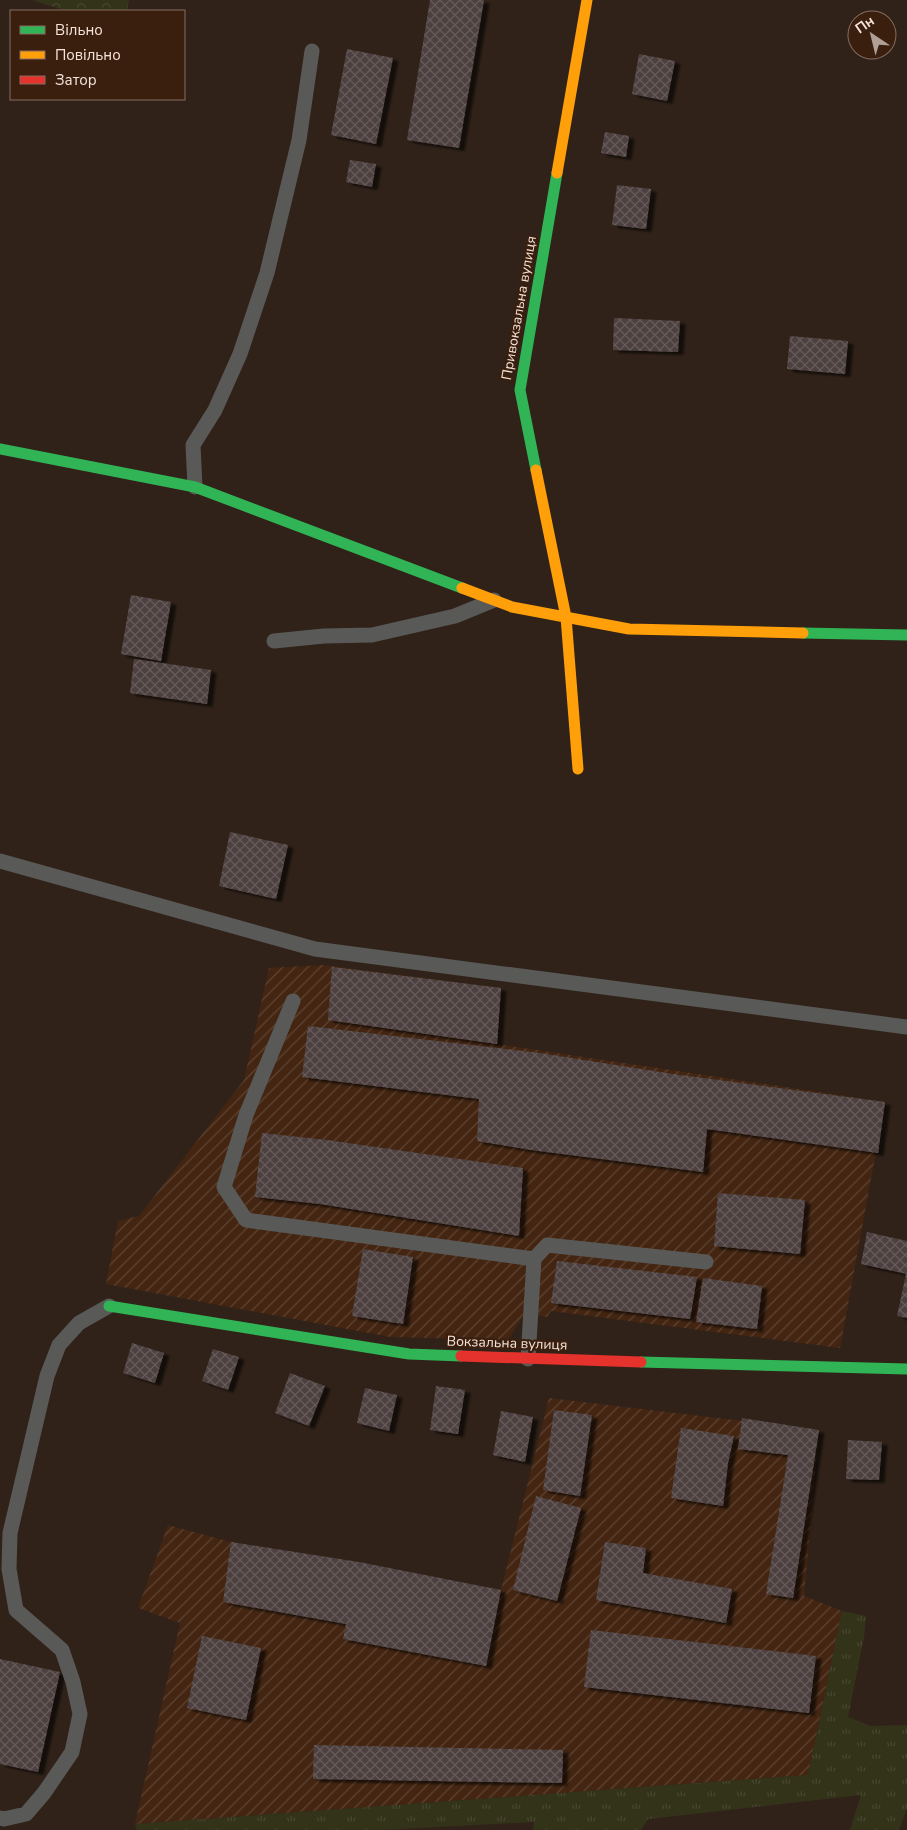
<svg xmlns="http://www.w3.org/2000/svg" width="907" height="1830" viewBox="0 0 907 1830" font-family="'Nunito Sans',sans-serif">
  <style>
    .industrial { fill: url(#industrial-furrows) }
    .grass { fill: url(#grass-tufts) }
    .forest { fill: url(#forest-crowns) }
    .building { fill: url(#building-cross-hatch); filter: url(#shadow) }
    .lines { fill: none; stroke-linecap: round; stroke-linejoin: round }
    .lane { stroke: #595a58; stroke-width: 15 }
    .fast { stroke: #30b455; stroke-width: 11 }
    .slow { stroke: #ff9f0a; stroke-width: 11 }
    .jam { stroke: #e5322d; stroke-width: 11 }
    .labels { text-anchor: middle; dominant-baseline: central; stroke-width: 4.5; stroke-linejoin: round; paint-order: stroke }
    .street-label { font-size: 14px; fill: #f5e3d8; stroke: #3a1f0f }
  </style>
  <defs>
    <pattern id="industrial-furrows" width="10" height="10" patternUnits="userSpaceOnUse" patternTransform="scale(1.25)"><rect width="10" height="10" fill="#432511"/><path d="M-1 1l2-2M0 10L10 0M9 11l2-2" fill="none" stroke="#5f4433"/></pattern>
    <pattern id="grass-tufts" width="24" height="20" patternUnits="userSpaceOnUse" patternTransform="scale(1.25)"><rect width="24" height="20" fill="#33331a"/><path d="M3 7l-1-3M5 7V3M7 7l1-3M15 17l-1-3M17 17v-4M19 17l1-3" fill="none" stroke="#474730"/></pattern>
    <pattern id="forest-crowns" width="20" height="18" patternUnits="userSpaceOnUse" patternTransform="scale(1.25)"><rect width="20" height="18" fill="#33331a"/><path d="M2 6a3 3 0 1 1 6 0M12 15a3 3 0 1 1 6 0" fill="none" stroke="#474730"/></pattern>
    <pattern id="building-cross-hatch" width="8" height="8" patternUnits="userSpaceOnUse" patternTransform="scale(1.25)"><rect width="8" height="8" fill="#4d403f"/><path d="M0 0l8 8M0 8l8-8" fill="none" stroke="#675b5a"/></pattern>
    <filter id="shadow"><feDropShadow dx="5.5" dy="3" stdDeviation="1" flood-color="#0009"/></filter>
  </defs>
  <rect width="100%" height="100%" fill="#302219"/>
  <!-- industrial -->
  <path class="industrial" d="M323,965L501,988L497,1044L885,1102L840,1348L551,1311L547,1317L524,1314L508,1340L390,1337L106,1284L118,1221L139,1216L244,1080L269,968Z
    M549,1398L819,1430L804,1596L842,1611L808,1775L135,1824L180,1623L138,1608L168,1525L227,1541L501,1590Z"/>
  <!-- grass -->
  <path class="grass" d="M842,1611L866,1616L864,1637L848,1717L871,1726L907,1725V1808L899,1830H850L861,1795L648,1819L641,1830H533L534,1822L380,1830H137L135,1824L808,1775Z"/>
  <!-- forest -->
  <path class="forest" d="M32,0H129L127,11H66Z"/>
  <!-- building -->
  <path class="building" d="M430,0H484L459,148L407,140Z
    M347,49L393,58L376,144L331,135Z
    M639,54L675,61L667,101L632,94Z
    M605,132L629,136L626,157L601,153Z
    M350,160L376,164L372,187L346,182Z
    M617,185L651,189L646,229L612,225Z
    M614,318L680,321L678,352L613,350Z
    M790,336L848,341L845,374L787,369Z
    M131,595L171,602L161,661L121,654Z
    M134,659L211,670L207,704L130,693Z
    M230,832L288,845L276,899L219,886Z
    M332,967L501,988L497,1044L328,1020Z
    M308,1026L540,1053L673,1074L885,1102L878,1153L707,1129L703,1172L531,1150L477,1141L479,1099L302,1077Z
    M262,1133L327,1140L523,1168L519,1236L320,1204L255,1197Z
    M718,1193L805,1200L800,1254L714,1246Z
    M867,1232L907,1241V1274L861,1264Z
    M363,1249L413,1257L403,1324L352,1316Z
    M557,1261L697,1277L690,1319L551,1303Z
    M906,1274H907V1318L897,1316Z
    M703,1278L762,1286L757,1329L696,1322Z
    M132,1343L164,1353L155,1383L123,1373Z
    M213,1349L239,1357L228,1390L202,1381Z
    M290,1373L325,1386L309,1426L275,1413Z
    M436,1386L465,1390L458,1434L430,1430Z
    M365,1388L397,1395L389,1431L357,1423Z
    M554,1410L592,1415L580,1496L543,1490Z
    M501,1411L533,1417L525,1462L493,1455Z
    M742,1418L819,1430L793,1598L766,1594L788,1455L738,1449Z
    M681,1428L734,1436L728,1463L723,1506L671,1498Z
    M848,1440L882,1442L879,1480L846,1479Z
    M536,1496L581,1508L557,1601L513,1590Z
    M231,1542L359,1562L501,1590L486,1666L343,1639L346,1624L223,1602Z
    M605,1542L646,1548L643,1573L732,1589L726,1623L596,1600Z
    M591,1630L816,1656L809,1713L584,1687Z
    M202,1636L261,1648L246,1720L187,1708Z
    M0,1659L60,1672L38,1772L0,1764Z
    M314,1745L563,1750L562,1783L313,1779Z"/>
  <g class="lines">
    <!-- lane -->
    <path class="lane" d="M195,487L193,445L215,410L240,354L267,273L299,140L312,51
      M274,641L324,636L372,635L455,616L494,600
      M0,861L315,949L907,1027
      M293,1001L246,1115L224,1187L246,1220L534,1259L528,1359
      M534,1259L547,1245L706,1262
      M0,1818L4,1819L26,1814L44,1793L72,1752L80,1714L73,1682L62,1650L16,1610L9,1569L10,1533L47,1376L59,1345L79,1323L109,1306"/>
    <!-- fast -->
    <path class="fast" d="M0,449L195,487L462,588
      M536,470L520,390L557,173
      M803,633L907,635
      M109,1306L409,1354L461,1356
      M641,1362L907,1369"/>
    <!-- slow -->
    <path class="slow" d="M557,173L587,0
      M536,470L566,617L578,769
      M462,588L512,607L629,629L803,633"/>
    <!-- jam -->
    <path class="jam" d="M461,1356L641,1362"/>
  </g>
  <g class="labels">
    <!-- street labels -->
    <g class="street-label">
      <text transform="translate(519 308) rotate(-80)">Привокзальна вулиця</text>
      <text transform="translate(507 1343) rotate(2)">Вокзальна вулиця</text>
    </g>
  </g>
  <!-- legend -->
  <rect x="10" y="10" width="175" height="90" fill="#3a1f0f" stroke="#856d5f"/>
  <rect x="20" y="26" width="25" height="8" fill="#30b455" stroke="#856d5f"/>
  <text x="55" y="35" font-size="15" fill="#f5e3d8">Вільно</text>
  <rect x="20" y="51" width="25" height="8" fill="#ff9f0a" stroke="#856d5f"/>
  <text x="55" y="60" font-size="15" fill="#f5e3d8">Повільно</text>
  <rect x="20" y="76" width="25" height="8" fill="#e5322d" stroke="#856d5f"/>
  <text x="55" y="85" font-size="15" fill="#f5e3d8">Затор</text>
  <!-- north arrow -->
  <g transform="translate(872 35) rotate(325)"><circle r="24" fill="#3a1f0f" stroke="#856d5f"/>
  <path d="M0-4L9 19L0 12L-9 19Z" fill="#b09f95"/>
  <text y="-8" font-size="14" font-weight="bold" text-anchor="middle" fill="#f5e3d8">Пн</text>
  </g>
</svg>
